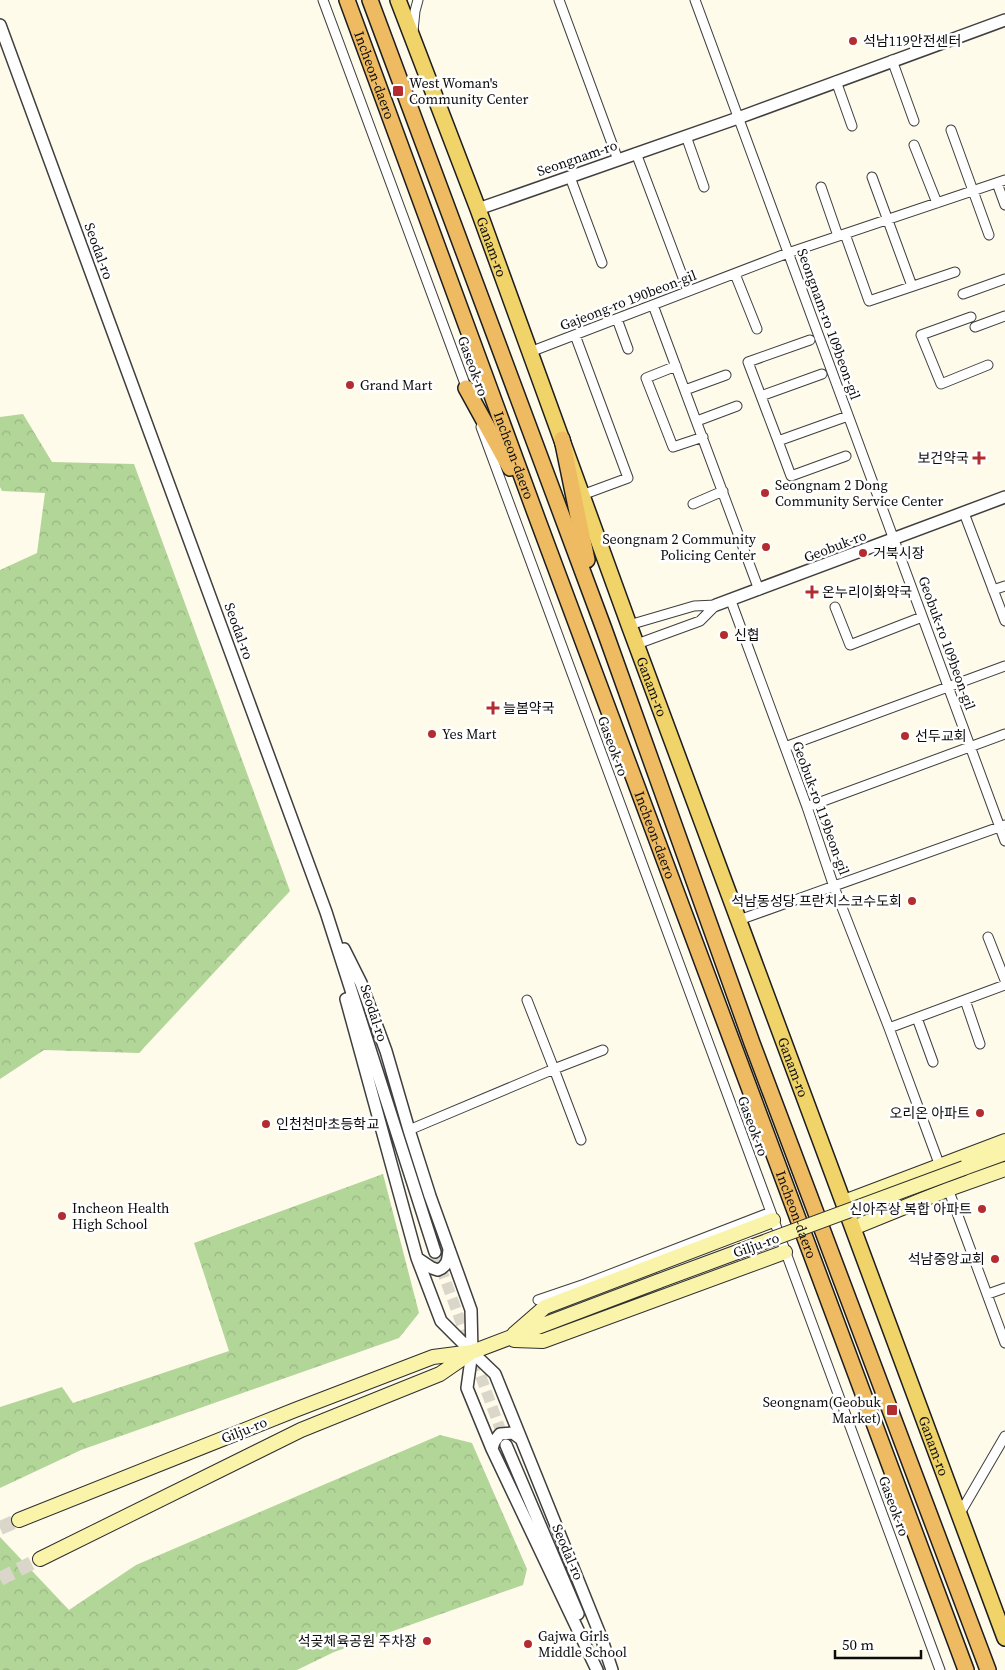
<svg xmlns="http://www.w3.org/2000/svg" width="1005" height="1670" viewBox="0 0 1005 1670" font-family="'Source Serif 4','Noto Sans KR',serif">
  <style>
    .forest { fill: url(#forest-crowns) }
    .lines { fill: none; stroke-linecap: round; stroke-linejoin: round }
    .tertiary-tunnel { stroke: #dad7ca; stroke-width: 11; stroke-dasharray: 11 5.5; stroke-linecap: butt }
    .secondary-tunnel { stroke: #dad7ca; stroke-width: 14; stroke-dasharray: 14 7; stroke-linecap: butt }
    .minor-casing { stroke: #3f3f3f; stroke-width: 11 }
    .tertiary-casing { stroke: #3f3f3f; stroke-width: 14 }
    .secondary-casing { stroke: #2e2e2e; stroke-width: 16 }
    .primary-casing { stroke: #1d1d1d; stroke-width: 18 }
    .trunk-casing { stroke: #1d1d1d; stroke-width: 18 }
    .minor { stroke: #fff; stroke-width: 9 }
    .tertiary { stroke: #fff; stroke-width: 11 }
    .secondary { stroke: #faf4aa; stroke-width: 14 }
    .primary { stroke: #f0d469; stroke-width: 15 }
    .trunk { stroke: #eebb62; stroke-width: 15 }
    .secondary-bridge-casing { stroke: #2e2e2e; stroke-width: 16; stroke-linecap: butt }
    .secondary-bridge { stroke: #faf4aa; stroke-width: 14 }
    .poi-dot { fill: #b32c2f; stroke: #fff; stroke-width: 2 }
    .labels { text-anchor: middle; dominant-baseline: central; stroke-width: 5; stroke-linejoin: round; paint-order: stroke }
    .poi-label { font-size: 14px; fill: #0c0c0c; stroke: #fff; text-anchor: start }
    .street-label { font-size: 14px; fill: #0c0c0c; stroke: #fff }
  </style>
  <defs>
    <pattern id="forest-crowns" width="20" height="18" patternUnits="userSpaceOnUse" patternTransform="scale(1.25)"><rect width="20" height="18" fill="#b2d598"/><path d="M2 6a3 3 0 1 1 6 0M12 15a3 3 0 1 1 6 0" fill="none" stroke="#98b682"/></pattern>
  </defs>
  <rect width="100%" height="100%" fill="#fefbeb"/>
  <!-- forest -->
  <path class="forest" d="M23,414L52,462L134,464L290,891L139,1053L44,1050L0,1079V570L37,553L45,493L2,491L0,487V417Z
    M383,1174L419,1313L399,1338L81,1450L0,1488V1407L62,1387L73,1403L229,1351L194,1243Z
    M440,1435L472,1443L527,1569L523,1585L334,1652L297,1670H0V1537L69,1610L136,1565Z"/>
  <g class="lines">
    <!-- tertiary-tunnel -->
    <path class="tertiary-tunnel" d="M435,1252L505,1442"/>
    <!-- secondary-tunnel -->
    <path class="secondary-tunnel" d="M0,1528L19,1520
      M0,1579L40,1559"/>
    <defs>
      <path id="minor" d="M323,0L468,392
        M559,0L618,160
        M695,0L1005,841
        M413,31L415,11L418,0
        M892,60L914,121
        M836,81L852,126
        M951,130L989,235
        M686,136L704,187
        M914,145L937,203
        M636,153L688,291
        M570,177L602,263
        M872,177L912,286
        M997,183L1005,205
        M821,187L838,236
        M845,234L869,301L955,272
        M735,274L757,329
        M963,294L1005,279
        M653,305L759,590
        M971,317L921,335L941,384L988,365
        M617,319L628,349
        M975,327L1005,316
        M575,335L628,478L582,495
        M530,352L788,253L1005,180
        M676,366L646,378L673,447L703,437
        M685,390L726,375
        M761,396L822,374
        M697,421L737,406
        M481,427L940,1670
        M778,441L748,362L810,340
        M846,456L791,476L778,441L848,416
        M693,504L723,491
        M964,513L1005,621
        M993,590L1005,586
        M731,601L807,807L834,887L889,1028L941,1169
        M835,607L850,645L922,617
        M629,625L694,606L716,605
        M637,644L700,621L716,605
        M785,747L1005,666
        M807,807L1005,734
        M739,920L1005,825
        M988,937L1005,980
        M527,1000L554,1069L603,1050
        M965,1000L980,1044
        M917,1018L933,1062
        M889,1028L1005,985
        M409,1130L554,1069L581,1140
        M947,1186L1005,1343
        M988,1294L1005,1288
        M538,1300L585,1284L771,1212
        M959,1515L1005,1436"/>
      <path id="tertiary" d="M0,25L326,912L435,1252
        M478,209L738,118L1005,20
        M716,605L1005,497
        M344,949L361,983L386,1051L409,1130L430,1196L471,1310L472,1352L495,1374L601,1637L612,1670
        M346,999L417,1258L441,1321L472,1352L467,1388L492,1449L597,1670
        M417,1258L432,1268L438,1270C448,1266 448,1259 449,1249
        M506,1445L578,1614
        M492,1449L494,1442L500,1434L513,1433L521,1439"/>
      <path id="secondary" d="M964,1168L1005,1153
        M844,1202L1005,1141
        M853,1228L949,1189L1005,1169
        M514,1334L545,1307L773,1220
        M514,1340L543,1341L785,1252
        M19,1520L295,1410L433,1357L472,1352L659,1281
        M40,1559L301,1430L440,1374L469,1354"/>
      <g id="primary">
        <path id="s1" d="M398,0L478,209L629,625L1005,1638"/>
      </g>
      <g id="trunk">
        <path id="s2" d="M347,0L537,518L966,1670"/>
        <path d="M370,0L604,629L752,1043L988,1670"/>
        <path d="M466,388L510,468"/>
        <path d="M562,439L587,560"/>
      </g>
    </defs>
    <!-- minor casing -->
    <use href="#minor" class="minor-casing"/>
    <!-- tertiary casing -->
    <use href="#tertiary" class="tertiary-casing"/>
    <!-- secondary casing -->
    <use href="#secondary" class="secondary-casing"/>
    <!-- primary casing -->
    <use href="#primary" class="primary-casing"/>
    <!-- trunk casing -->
    <use href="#trunk" class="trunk-casing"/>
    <!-- minor -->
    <use href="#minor" class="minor"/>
    <!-- tertiary -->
    <use href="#tertiary" class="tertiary"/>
    <!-- secondary -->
    <use href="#secondary" class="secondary"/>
    <!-- primary -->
    <use href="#primary" class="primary"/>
    <!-- trunk -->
    <use href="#trunk" class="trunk"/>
    <defs>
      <path id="secondary-bridge" d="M659,1281L964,1168"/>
    </defs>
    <!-- secondary-bridge casing -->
    <use href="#secondary-bridge" class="secondary-bridge-casing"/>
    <!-- secondary-bridge -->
    <use href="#secondary-bridge" class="secondary-bridge"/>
  </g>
  <!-- markers -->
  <g class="poi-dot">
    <circle cx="853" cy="41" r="5"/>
    <rect x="392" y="85" width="12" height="12" rx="2.5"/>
    <circle cx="350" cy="385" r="5"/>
    <path d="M976.5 450.5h5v5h5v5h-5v5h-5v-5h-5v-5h5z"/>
    <circle cx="765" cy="493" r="5"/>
    <circle cx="766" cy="547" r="5"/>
    <circle cx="863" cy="553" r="5"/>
    <path d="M809.5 584.5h5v5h5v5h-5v5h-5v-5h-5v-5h5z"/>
    <circle cx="724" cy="635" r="5"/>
    <path d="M490.5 700.5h5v5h5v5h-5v5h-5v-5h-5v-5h5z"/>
    <circle cx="432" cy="734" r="5"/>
    <circle cx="905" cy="736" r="5"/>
    <circle cx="912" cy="901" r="5"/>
    <circle cx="980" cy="1113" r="5"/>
    <circle cx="266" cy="1124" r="5"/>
    <circle cx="982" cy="1209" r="5"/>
    <circle cx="62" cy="1216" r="5"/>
    <circle cx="995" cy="1259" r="5"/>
    <rect x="886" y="1404" width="12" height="12" rx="2.5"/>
    <circle cx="427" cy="1641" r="5"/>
    <circle cx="528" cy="1644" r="5"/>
  </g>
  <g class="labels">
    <!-- poi labels -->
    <g class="poi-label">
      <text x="863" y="41">석남119안전센터</text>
      <text x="409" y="83">West Woman's<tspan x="409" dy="16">Community Center</tspan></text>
      <text x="360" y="385">Grand Mart</text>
      <text x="969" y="458" text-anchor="end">보건약국</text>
      <text x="775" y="485">Seongnam 2 Dong<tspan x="775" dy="16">Community Service Center</tspan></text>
      <text x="756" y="539" text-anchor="end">Seongnam 2 Community<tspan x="756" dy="16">Policing Center</tspan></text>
      <text x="873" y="553">거북시장</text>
      <text x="822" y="592">온누리이화약국</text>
      <text x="734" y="635">신협</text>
      <text x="503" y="708">늘봄약국</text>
      <text x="442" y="734">Yes Mart</text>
      <text x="915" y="736">선두교회</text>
      <text x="902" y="901" text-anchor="end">석남동성당 프란치스코수도회</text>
      <text x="970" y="1113" text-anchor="end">오리온 아파트</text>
      <text x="276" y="1124">인천천마초등학교</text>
      <text x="72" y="1208">Incheon Health<tspan x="72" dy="16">High School</tspan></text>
      <text x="972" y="1209" text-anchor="end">신아주상 복합 아파트</text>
      <text x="985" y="1259" text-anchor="end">석남중앙교회</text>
      <text x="881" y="1402" text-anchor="end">Seongnam(Geobuk<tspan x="881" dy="16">Market)</tspan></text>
      <text x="538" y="1636">Gajwa Girls<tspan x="538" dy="16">Middle School</tspan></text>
      <text x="417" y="1641" text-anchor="end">석곶체육공원 주차장</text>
    </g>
    <!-- street labels -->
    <g class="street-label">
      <text stroke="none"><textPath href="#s2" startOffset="80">Incheon-daero</textPath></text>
      <text transform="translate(577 158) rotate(-19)">Seongnam-ro</text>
      <text stroke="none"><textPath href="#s1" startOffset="264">Ganam-ro</textPath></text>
      <text transform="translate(99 251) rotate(70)">Seodal-ro</text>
      <text transform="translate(628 300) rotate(-21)">Gajeong-ro 190beon-gil</text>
      <text transform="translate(829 324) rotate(70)">Seongnam-ro 109beon-gil</text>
      <text transform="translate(473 366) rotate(70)">Gaseok-ro</text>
      <text stroke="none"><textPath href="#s2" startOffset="485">Incheon-daero</textPath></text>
      <text transform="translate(835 546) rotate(-21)">Geobuk-ro</text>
      <text transform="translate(239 631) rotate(70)">Seodal-ro</text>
      <text transform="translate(947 643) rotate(70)">Geobuk-ro 109beon-gil</text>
      <text stroke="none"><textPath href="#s1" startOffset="732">Ganam-ro</textPath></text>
      <text transform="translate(613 746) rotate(70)">Gaseok-ro</text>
      <text transform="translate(821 808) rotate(70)">Geobuk-ro 119beon-gil</text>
      <text stroke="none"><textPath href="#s2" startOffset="890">Incheon-daero</textPath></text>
      <text transform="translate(374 1013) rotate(72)">Seodal-ro</text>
      <text stroke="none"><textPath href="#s1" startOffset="1138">Ganam-ro</textPath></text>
      <text transform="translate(753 1126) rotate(70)">Gaseok-ro</text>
      <text stroke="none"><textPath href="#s2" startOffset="1295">Incheon-daero</textPath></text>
      <text transform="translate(756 1245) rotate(-20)">Gilju-ro</text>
      <text transform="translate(244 1430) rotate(-22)">Gilju-ro</text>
      <text stroke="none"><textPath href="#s1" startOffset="1542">Ganam-ro</textPath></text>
      <text transform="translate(894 1506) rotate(70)">Gaseok-ro</text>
      <text transform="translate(568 1552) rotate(67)">Seodal-ro</text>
    </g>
  </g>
  <!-- scale -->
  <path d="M835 1650v8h86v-8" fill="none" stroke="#0c0c0c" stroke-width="2.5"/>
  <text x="842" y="1650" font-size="15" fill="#0c0c0c" stroke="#ffffff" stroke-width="4" paint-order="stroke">50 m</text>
</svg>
